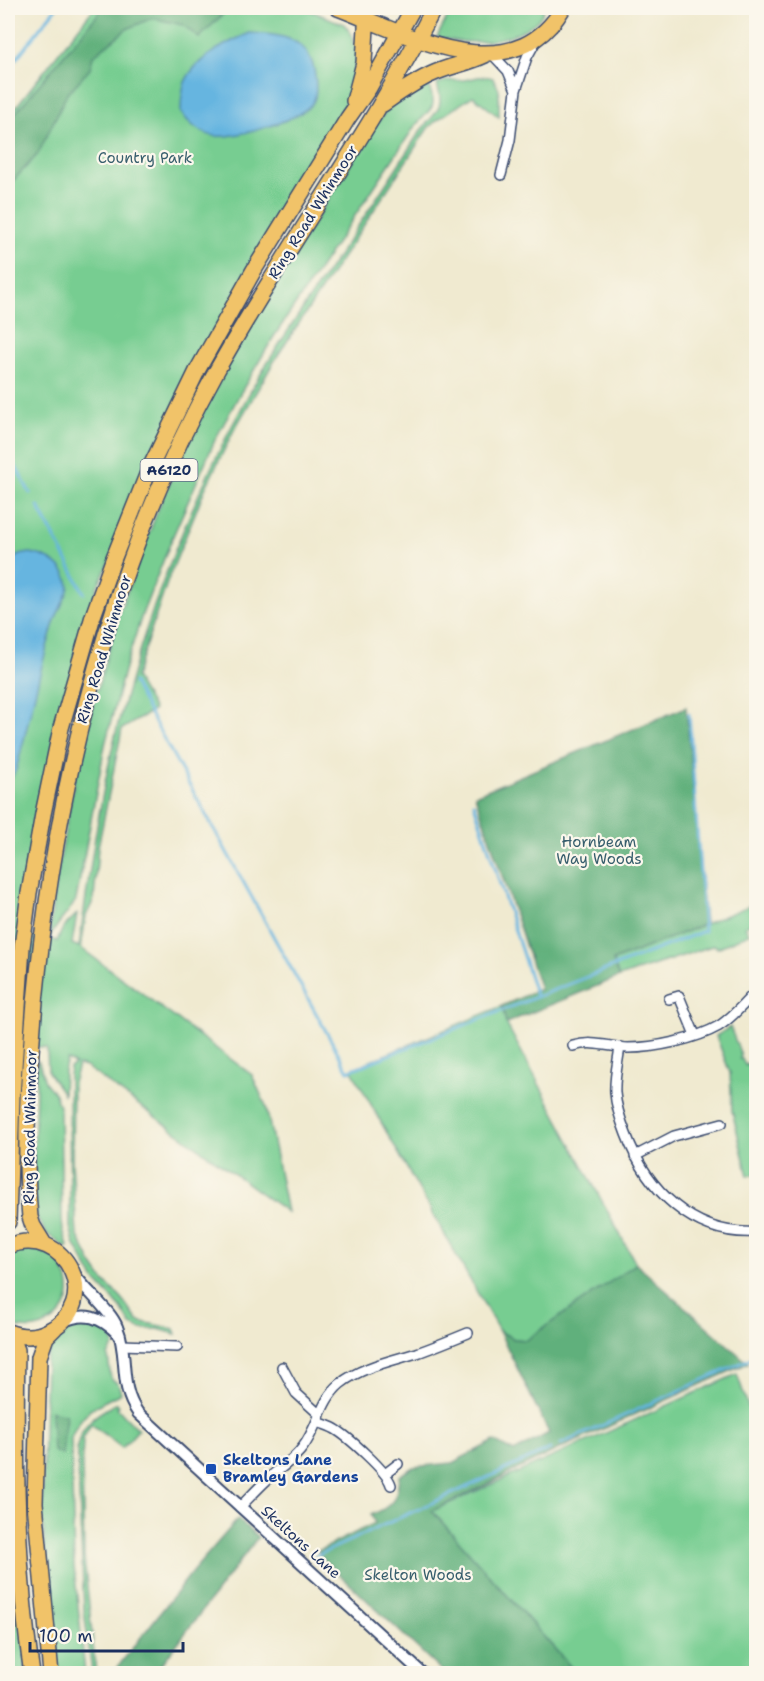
<svg xmlns="http://www.w3.org/2000/svg" width="764" height="1681" viewBox="0 0 764 1681" font-family="'Shantell Sans',sans-serif">
  <style>
    .green { fill: #77cd91; stroke: #497e78; stroke-width: 1.5 }
    .forest { fill: #61b07b; stroke: #3e706c; stroke-width: 1.5 }
    .water { fill: #66b5e0; stroke: #40729f; stroke-width: 1.5 }
    .lines { fill: none; stroke-linecap: round; stroke-linejoin: round }
    .stream { stroke: #66b5e0; stroke-width: 3 }
    .minor-casing { stroke: #3b4b6f; stroke-width: 12 }
    .tertiary-casing { stroke: #3b4b6f; stroke-width: 14 }
    .trunk-casing { stroke: #3b4b6f; stroke-width: 18 }
    .minor { stroke: #fff; stroke-width: 9 }
    .tertiary { stroke: #fff; stroke-width: 10 }
    .trunk { stroke: #f1c369; stroke-width: 15 }
    .transit-dot { fill: #1a4fb4; stroke: #fbf7ec; stroke-width: 2 }
    .labels { text-anchor: middle; dominant-baseline: central; stroke-width: 4.5; stroke-linejoin: round; paint-order: stroke }
    .shield { fill: #fbf7ec; stroke: #5e6b89; stroke-width: 1.5 }
    .shield-label { font-size: 14px; font-weight: bold; fill: #1b2f5e }
    .park-label { font-size: 15px; fill: #375e6d; stroke: #fbf7ec }
    .street-label { font-size: 15px; fill: #1b2f5e; stroke: #fbf7ec }
    .transit-label { font-size: 15px; font-weight: bold; fill: #164399; stroke: #fbf7ec; text-anchor: start }
  </style>
  <rect width="100%" height="100%" fill="#fbf7ec"/>
  <filter id="ink" filterUnits="userSpaceOnUse"><feTurbulence type="fractalNoise" baseFrequency=".0167" numOctaves="2"/><feDisplacementMap in="SourceGraphic" scale="12" xChannelSelector="R" yChannelSelector="G"/><feConvolveMatrix kernelMatrix="1 2 1 2 8 2 1 2 1" color-interpolation-filters="sRGB"/></filter>
  <filter id="wash" filterUnits="userSpaceOnUse"><feTurbulence type="fractalNoise" baseFrequency=".008" numOctaves="4" result="noise"/><feDisplacementMap in="SourceGraphic" scale="24" xChannelSelector="R" yChannelSelector="G"/><feGaussianBlur stdDeviation="1.35" result="paint"/><feColorMatrix in="noise" values="0 0 0 0 0 0 0 0 0 0 0 0 0 0 0 0 0 1.4 0 .05"/><feComposite in="paint" operator="in"/></filter>
  <g filter="url(#wash)">
    <rect width="100%" height="100%" fill="#f0ead0"/>
    <!-- green -->
    <path class="green" d="M94,8H304L344,24L351,33L354,45H360L349,99L311,161L284,212L97,587L18,932L49,940L53,898L79,754L119,613L159,507L181,456L242,337L376,123L396,100L426,80C439,108 434,105 415,126L273,338L241,392L215,440L173,536L143,612L124,671L105,745L76,900C68,914 56,924 49,939L57,941L63,928L77,914L72,944L79,947C89,873 100,797 118,724C148,611 191,499 248,396C271,354 299,314 326,274C358,227 390,178 421,130C436,111 445,110 437,84C451,78 450,82 463,80C474,79 481,74 493,78L499,89V117L473,96L437,120L428,128L276,358L234,430L205,489L169,577L135,677L154,710L122,729L98,847L94,899L86,916L81,948L252,1075L266,1106L287,1212L86,1067L78,1065L73,1083L72,1162L77,1234L92,1264L103,1280L122,1299L138,1321L174,1329L176,1334L158,1329H140L131,1325L121,1308L94,1279L74,1243L70,1227L69,1075L70,1068L75,1064L67,1060L64,1071L63,1094L48,1072L47,1048L8,1045V117Z
      M452,8H544C543,17 536,23 527,28C499,44 468,45 437,37Z
      M756,903V921L745,926L749,934L717,948L715,945L619,977L613,961Z
      M502,1006L506,1023L636,1264L526,1340L514,1339L499,1331L351,1069Z
      M730,1027L741,1055L740,1059H742L745,1065L756,1060V1174L748,1176L732,1111L730,1073L716,1036Z
      M37,1061L39,1062L45,1082L55,1094L60,1110L62,1219L63,1230L68,1246L66,1248L46,1233L37,1218L33,1185Z
      M34,1248C40,1251 49,1254 55,1258C58,1260 60,1266 63,1269C85,1307 44,1341 8,1324V1254L12,1251Z
      M94,1320L109,1332L112,1339L114,1345L108,1356L111,1379L118,1383L121,1393C94,1407 83,1409 71,1438L74,1566L85,1673L57,1674L42,1515L46,1360L54,1337L70,1321Z
      M8,1344L10,1351L26,1673H8Z
      M737,1374L756,1429V1673H576L432,1511Z
      M117,1403L119,1406L117,1408L138,1430L122,1448L91,1424L83,1439L82,1462L84,1557L96,1673H92L84,1610L77,1446C83,1422 96,1414 117,1403Z"/>
    <!-- forest -->
    <path class="forest" d="M103,8H223L225,12L199,38L183,25L152,18L127,29L93,56L90,69L67,94L38,154L8,186V122Z
      M686,707L705,924L613,961L619,977L506,1023L502,1006L540,989L475,795Z
      M636,1264L748,1363L559,1449L432,1511L576,1673H444L321,1557L318,1551L375,1523L371,1515C393,1506 397,1500 399,1476L413,1467L452,1463L494,1441L514,1452L549,1433L499,1331L514,1339L526,1340Z
      M51,1411L66,1415L62,1455L53,1451Z
      M238,1519L258,1537L155,1673H113L192,1572Z"/>
    <!-- water -->
    <path class="water" d="M250,33C282,35 310,37 315,75C316,83 317,96 313,102C302,120 235,139 214,136C199,133 190,124 181,113C181,103 181,90 186,80C197,58 228,42 250,33Z
      M30,553C46,555 68,567 69,586C69,592 58,612 55,620C39,669 30,720 16,770L8,784V562L19,555Z"/>
    <g class="lines">
      <!-- stream -->
      <path class="stream" d="M8,69L56,8
        M8,452L30,493
        M38,506L84,593
        M133,683L348,1071L704,931L689,714
        M474,803L536,996
        M561,1444L752,1358
        M316,1556L550,1449
        M8,1663L9,1674"/>
    </g>
  </g>
  <g filter="url(#ink)">
    <g class="lines">
      <defs>
        <path id="minor" d="M492,54L508,71L516,90
          M501,175L510,140L516,90L527,57L538,37
          M669,999L679,996L695,1035
          M573,1046C593,1040 609,1047 628,1048C655,1048 696,1039 719,1026C733,1017 745,1003 756,991
          M620,1047C618,1062 614,1078 615,1093C616,1107 621,1121 626,1134C647,1190 693,1236 756,1232
          M635,1156L674,1136L722,1123
          M122,1345L177,1347
          M282,1367L296,1393L320,1415
          M317,1422C323,1424 330,1426 335,1429C347,1436 388,1472 391,1485
          M385,1474L398,1464
          M240,1507C250,1497 259,1487 269,1478C281,1467 294,1460 303,1447C318,1427 321,1400 340,1384C361,1367 391,1361 417,1353C434,1347 451,1340 468,1333"/>
        <path id="tertiary" d="M75,1275C86,1291 111,1311 117,1327C129,1356 118,1385 138,1413L423,1674
          M62,1322C85,1311 101,1317 118,1334"/>
        <path id="trunk" d="M338,8C407,34 512,95 563,8
          M354,101L364,63L367,9
          M383,104C399,93 414,82 432,74C449,66 466,64 485,55
          M8,1222L12,1096L22,947L29,893L43,814L61,728L93,616L113,560L149,470L198,369L254,270L348,118L369,88L413,8
          M44,1244L33,1226L30,1217C23,1146 29,1073 35,1002C56,784 109,565 216,372C285,248 370,134 434,8
          M8,1246C67,1223 104,1305 48,1331C35,1338 21,1337 8,1332
          M10,1333L17,1350C15,1458 16,1567 32,1674
          M51,1674L35,1503L39,1357L46,1337L55,1328"/>
      </defs>
      <!-- minor casing -->
      <use href="#minor" class="minor-casing"/>
      <!-- tertiary casing -->
      <use href="#tertiary" class="tertiary-casing"/>
      <!-- trunk casing -->
      <use href="#trunk" class="trunk-casing"/>
      <!-- minor -->
      <use href="#minor" class="minor"/>
      <!-- tertiary -->
      <use href="#tertiary" class="tertiary"/>
      <!-- trunk -->
      <use href="#trunk" class="trunk"/>
    </g>
  </g>
  <!-- markers -->
  <rect class="transit-dot" x="205" y="1463" width="12" height="12" rx="3"/>
  <g class="labels">
    <!-- shield labels -->
    <rect class="shield" x="140.5" y="459" width="57" height="22" rx="4.5"/>
    <g class="shield-label">
      <text x="169" y="470">A6120</text>
    </g>
    <!-- park labels -->
    <g class="park-label">
      <text x="145" y="158">Country Park</text>
      <text x="599" y="842">Hornbeam<tspan x="599" dy="17">Way Woods</tspan></text>
      <text x="418" y="1575">Skelton Woods</text>
    </g>
    <!-- street labels -->
    <g class="street-label">
      <text transform="translate(313 212) rotate(-58)">Ring Road Whinmoor</text>
      <text transform="translate(104 649) rotate(-73)">Ring Road Whinmoor</text>
      <text transform="translate(30 1127) rotate(-89)">Ring Road Whinmoor</text>
      <text transform="translate(301 1542) rotate(42)">Skeltons Lane</text>
    </g>
    <!-- transit labels -->
    <g class="transit-label">
      <text x="223" y="1460">Skeltons Lane<tspan x="223" dy="17">Bramley Gardens</tspan></text>
    </g>
  </g>
  <!-- margin -->
  <rect width="764" height="1681" fill="none" stroke="#fbf7ec" stroke-width="30"/>
  <!-- scale -->
  <path d="M30 1642v9h153v-9" fill="none" stroke="#1b2f5e" stroke-width="3"/>
  <text x="39" y="1642" font-size="18" fill="#1b2f5e" stroke="#fbf7ec" stroke-width="4.5" paint-order="stroke">100 m</text>
</svg>
